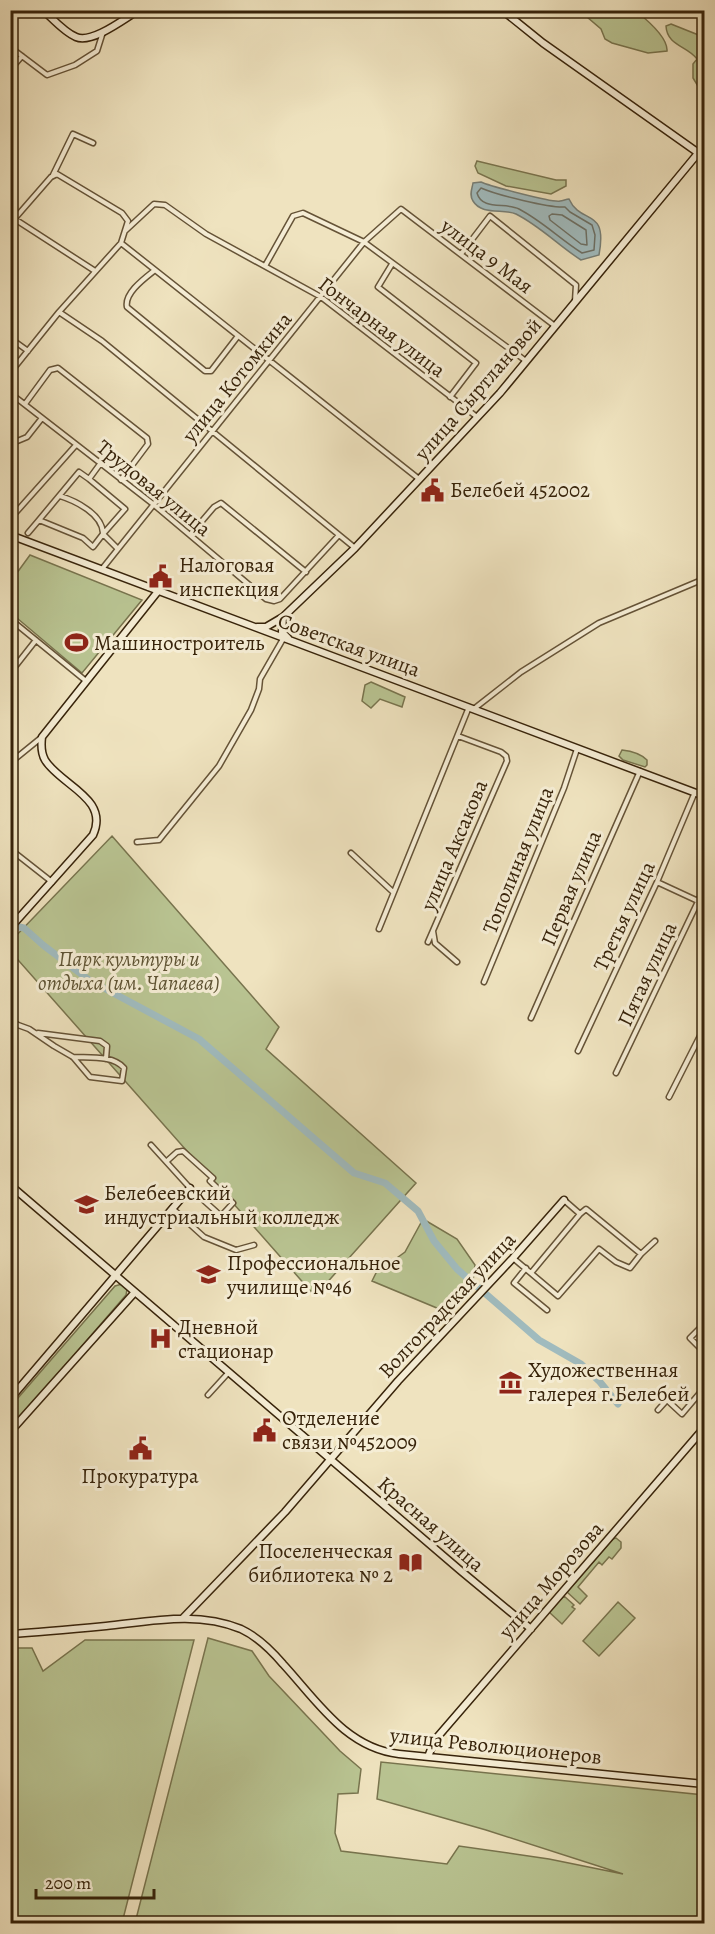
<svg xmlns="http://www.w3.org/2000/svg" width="715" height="1934" viewBox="0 0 715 1934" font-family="Alegreya,serif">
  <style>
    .green { fill: #b9c492; stroke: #78744e; stroke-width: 1.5 }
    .water { fill: #a0bbbe; stroke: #767e76; stroke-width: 1.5 }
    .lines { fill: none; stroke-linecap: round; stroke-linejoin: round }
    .shore { stroke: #6c6f64; stroke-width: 1.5 }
    .river { stroke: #a0bbbe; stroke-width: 7 }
    .street-casing { stroke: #655337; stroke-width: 7 }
    .secondary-casing { stroke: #37230a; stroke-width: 9 }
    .street { stroke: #f5edd5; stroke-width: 4 }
    .secondary { stroke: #f5edd5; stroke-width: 6 }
    .labels { text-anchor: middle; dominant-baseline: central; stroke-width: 6; stroke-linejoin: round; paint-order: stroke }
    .street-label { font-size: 21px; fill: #37230a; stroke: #f5edd5 }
    .poi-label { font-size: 21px; fill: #37230a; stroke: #f5edd5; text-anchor: start }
    .park-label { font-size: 21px; font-style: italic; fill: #5e5333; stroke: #f5edd5 }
  </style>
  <rect width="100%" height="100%" fill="#efe3bf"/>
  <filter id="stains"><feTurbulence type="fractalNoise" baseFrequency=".00333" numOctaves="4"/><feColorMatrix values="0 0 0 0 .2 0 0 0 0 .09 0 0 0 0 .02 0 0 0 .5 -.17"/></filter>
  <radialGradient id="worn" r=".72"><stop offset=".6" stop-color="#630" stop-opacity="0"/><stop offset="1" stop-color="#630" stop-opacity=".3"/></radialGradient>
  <!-- green -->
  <path class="green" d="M580,11H636C646,19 668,38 667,51L648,53L612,43L605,39L601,29Z
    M671,24L696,34L703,39V46L700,54L704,58V96L693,78V64L697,59C688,46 667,46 666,26Z
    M477,161L556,180H566V186L551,194L506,186L478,173L475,166Z
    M30,555L142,600L82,673L11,613V581Z
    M371,682L405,697L402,707L380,699L371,708L362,701L365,685Z
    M622,750C631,751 640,753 647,760V765L645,767L623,760L619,756Z
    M112,836L279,1027L266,1049L416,1183L315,1296L11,952L10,942Z
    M423,1219L457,1239L475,1265L472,1289L449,1313L372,1281L376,1273L405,1252Z
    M122,1284L127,1289L126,1295L11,1428V1406L115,1286Z
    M616,1538L621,1542V1548L612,1559L609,1557L602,1565L599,1562L578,1587L587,1596L580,1604L567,1592L613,1539Z
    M564,1596L574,1605L572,1607L575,1609L562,1624L549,1612Z
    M618,1602L635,1618L599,1656L583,1641Z
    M208,1638L252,1651L269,1676L340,1751L361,1769L358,1793L338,1794L335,1833L341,1851L447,1864L459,1846L549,1859L623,1874L486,1830L377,1799L381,1762L704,1795V1923H135Z
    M85,1640H194L122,1923H11L10,1744L13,1743L15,1723L11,1721V1648H32L43,1671Z"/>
  <!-- water -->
  <path class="water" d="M481,182C490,186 553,203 560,201C563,201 566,199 569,199C581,226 608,206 599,255L581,260C559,246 540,226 516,214C504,208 482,216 473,201C469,195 472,189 473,183Z"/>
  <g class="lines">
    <!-- shore -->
    <path class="shore" d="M481,188C497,195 549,208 565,207L570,212L592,225L595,235L594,250L582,253C560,239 542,221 519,209C506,202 482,211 477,193Z
      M552,214L562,215L586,230L587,245L581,244L550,220L549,216Z"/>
    <!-- river -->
    <path class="river" d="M10,925L24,928L43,945L89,980L199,1039L354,1173L385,1183L418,1211L434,1241L457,1269L539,1340L581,1364L600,1382L618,1404"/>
    <defs>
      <path id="street" d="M10,47L47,75L75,65L97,51L103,32
        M10,70L22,56
        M53,175L73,134L93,143
        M10,216L95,271
        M10,224L51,177L57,174L122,213L128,221L121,243L59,312L10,373
        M125,231L154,204L165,205L206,234L321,297L477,417
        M121,243L419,479
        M461,254L490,216L576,285L575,301
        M392,264L378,287L476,363L450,397
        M265,266L293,216L303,213L364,242L526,361
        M155,270C145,278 124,293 127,307L205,371H211L238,336
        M59,312L102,341L355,548
        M10,338L28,351
        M10,393L153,504L266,599L274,601L280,599L339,535
        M25,404L50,370L58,368L147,438L148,444L121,480
        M10,448L15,442L27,437L42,418
        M100,464L89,479L79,472L39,520L83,538L93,547L103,534L118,549
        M89,479L125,509L103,534
        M60,496C76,501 102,514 103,533
        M10,519L76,445
        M28,533L39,520
        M190,535L214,507L221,503L306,572
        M102,569L364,242L401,209L555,326
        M10,619L86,681
        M10,673L36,640
        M475,708L521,672L599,623L704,579
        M10,763L42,737
        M137,842L159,840L219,766L251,710L259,689L260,679L283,639
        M10,849L52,882
        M351,853L393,892
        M657,882L698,901
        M379,929L469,707
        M433,931L435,943L457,962
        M428,942L507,761L506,756L501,752L458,736
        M484,982L564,788L577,749
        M531,1018L640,771
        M10,1019L18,1025L29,1029L54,1046L73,1057L90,1077L122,1081L124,1068C113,1055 89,1058 73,1057
        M38,1033L100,1041L107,1046L106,1059
        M578,1051L657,882L695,792
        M616,1073L704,889
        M669,1097L704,1028
        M151,1145L190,1188L221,1216L233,1203L210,1181L213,1178L183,1151L177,1152L167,1161
        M564,1200L580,1214L586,1209L641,1254L655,1241
        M172,1208L204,1237L236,1250L254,1245
        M513,1258L558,1296L599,1249L616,1262L630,1268L641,1254
        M526,1268L514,1283L547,1310
        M531,1273L580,1214
        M701,1327L690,1338L704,1352
        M208,1395L229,1372
        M658,1410L667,1400L682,1414L704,1388"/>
      <path id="secondary" d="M43,10C53,19 64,32 76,37C92,44 124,19 139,10
        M502,10L543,43L697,152
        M10,535L704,796
        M283,617L282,632L288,638
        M257,627H266L283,617L355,548L500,393L704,146
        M10,928L93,835C110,798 60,785 45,760C41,753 41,745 42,737L159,590
        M10,1185L461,1571L531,1629
        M10,1399L190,1188
        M10,1432L135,1292
        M183,1618L285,1512L398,1381L513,1258L564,1200
        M10,1634C42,1632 74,1629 106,1626C152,1621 198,1611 241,1629C258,1637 272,1651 283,1664C317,1701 346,1748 399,1754L704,1784
        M428,1757L434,1741L704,1428"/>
    </defs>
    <!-- street casing -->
    <use href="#street" class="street-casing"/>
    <!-- secondary casing -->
    <use href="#secondary" class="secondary-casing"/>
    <!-- street -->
    <use href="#street" class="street"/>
    <!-- secondary -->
    <use href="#secondary" class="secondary"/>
  </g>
  <!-- icons -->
  <defs>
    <symbol id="civic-bare" viewBox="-9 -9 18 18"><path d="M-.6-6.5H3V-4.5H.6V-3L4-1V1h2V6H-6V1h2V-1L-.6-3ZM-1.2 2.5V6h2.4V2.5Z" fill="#8f2418" stroke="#f5edd5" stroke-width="2.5" paint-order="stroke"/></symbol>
    <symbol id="stadium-bare" viewBox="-9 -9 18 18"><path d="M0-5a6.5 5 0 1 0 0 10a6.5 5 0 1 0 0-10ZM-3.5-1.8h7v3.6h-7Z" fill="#8f2418" stroke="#f5edd5" stroke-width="2.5" paint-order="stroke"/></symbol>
    <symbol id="university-bare" viewBox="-9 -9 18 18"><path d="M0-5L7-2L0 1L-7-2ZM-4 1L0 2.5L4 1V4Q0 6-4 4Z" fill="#8f2418" stroke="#f5edd5" stroke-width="2.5" paint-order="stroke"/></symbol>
    <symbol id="hospital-bare" viewBox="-9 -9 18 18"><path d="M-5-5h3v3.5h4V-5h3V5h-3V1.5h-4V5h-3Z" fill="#8f2418" stroke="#f5edd5" stroke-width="2.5" paint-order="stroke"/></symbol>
    <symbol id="museum-bare" viewBox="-9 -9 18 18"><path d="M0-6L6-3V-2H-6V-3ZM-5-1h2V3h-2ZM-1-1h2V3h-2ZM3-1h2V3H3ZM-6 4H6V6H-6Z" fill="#8f2418" stroke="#f5edd5" stroke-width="2.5" paint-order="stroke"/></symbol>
    <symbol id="library-bare" viewBox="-9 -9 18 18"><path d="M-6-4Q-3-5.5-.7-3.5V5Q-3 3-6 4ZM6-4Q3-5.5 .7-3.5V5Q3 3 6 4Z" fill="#8f2418" stroke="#f5edd5" stroke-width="2.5" paint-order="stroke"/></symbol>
  </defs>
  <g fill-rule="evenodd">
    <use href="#civic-bare" x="416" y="474" width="33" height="33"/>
    <use href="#civic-bare" x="144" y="560" width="33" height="33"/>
    <use href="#stadium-bare" x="60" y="626" width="33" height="33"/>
    <use href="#university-bare" x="70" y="1188" width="33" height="33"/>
    <use href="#university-bare" x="192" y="1258" width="33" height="33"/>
    <use href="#hospital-bare" x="144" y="1322" width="33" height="33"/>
    <use href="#museum-bare" x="494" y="1366" width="33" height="33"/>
    <use href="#civic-bare" x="248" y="1414" width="33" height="33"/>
    <use href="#civic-bare" x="124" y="1432" width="33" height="33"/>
    <use href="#library-bare" x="394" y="1546" width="33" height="33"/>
  </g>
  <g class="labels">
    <!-- street labels -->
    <g class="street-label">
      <text transform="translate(487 256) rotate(37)">улица 9 Мая</text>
      <text transform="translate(382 327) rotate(37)">Гончарная улица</text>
      <text transform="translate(237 377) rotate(-51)">улица Котомкина</text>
      <text transform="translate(478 389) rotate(-49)">улица Сыртлановой</text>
      <text transform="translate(154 488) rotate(39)">Трудовая улица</text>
      <text transform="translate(349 645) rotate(20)">Советская улица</text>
      <text transform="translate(454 845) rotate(-67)">улица Аксакова</text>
      <text transform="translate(518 860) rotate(-68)">Тополиная улица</text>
      <text transform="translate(571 888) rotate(-67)">Первая улица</text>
      <text transform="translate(624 916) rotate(-65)">Третья улица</text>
      <text transform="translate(647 974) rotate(-65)">Пятая улица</text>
      <text transform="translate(447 1305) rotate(-47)">Волгоградская улица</text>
      <text transform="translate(431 1524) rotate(41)">Красная улица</text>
      <text transform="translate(551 1580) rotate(-49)">улица Морозова</text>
      <text transform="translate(496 1746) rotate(6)">улица Революционеров</text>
    </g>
    <!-- poi labels -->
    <g class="poi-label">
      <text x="450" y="490">Белебей 452002</text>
      <text x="179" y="565">Налоговая<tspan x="179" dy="24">инспекция</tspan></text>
      <text x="94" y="643">Машиностроитель</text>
      <text x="104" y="1193">Белебеевский<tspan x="104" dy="24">индустриальный колледж</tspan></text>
      <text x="227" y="1263">Профессиональное<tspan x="227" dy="24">училище №46</tspan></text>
      <text x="178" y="1327">Дневной<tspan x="178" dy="24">стационар</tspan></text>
      <text x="528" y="1370">Художественная<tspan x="528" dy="24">галерея г.Белебей</tspan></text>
      <text x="282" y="1418">Отделение<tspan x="282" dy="24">связи №452009</tspan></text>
      <text x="140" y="1476" text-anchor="middle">Прокуратура</text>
      <text x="393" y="1551" text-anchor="end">Поселенческая<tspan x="393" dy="24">библиотека № 2</tspan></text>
    </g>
    <!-- park labels -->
    <g class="park-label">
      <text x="129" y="959">Парк культуры и<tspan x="129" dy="24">отдыха (им. Чапаева)</tspan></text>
    </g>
  </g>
  <!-- margin -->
  <rect width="715" height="1934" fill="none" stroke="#efe3bf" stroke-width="36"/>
  <rect x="12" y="12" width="691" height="1910" fill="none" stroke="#37230a" stroke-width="3"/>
  <rect x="18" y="18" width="679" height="1898" fill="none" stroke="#37230a" stroke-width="1.5"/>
  <!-- scale -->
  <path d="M36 1889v9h118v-9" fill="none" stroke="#37230a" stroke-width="3"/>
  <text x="45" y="1889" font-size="18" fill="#37230a" stroke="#f5edd5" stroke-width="4.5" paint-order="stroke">200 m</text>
  <rect width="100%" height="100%" filter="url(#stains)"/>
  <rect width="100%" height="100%" fill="url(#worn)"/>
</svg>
